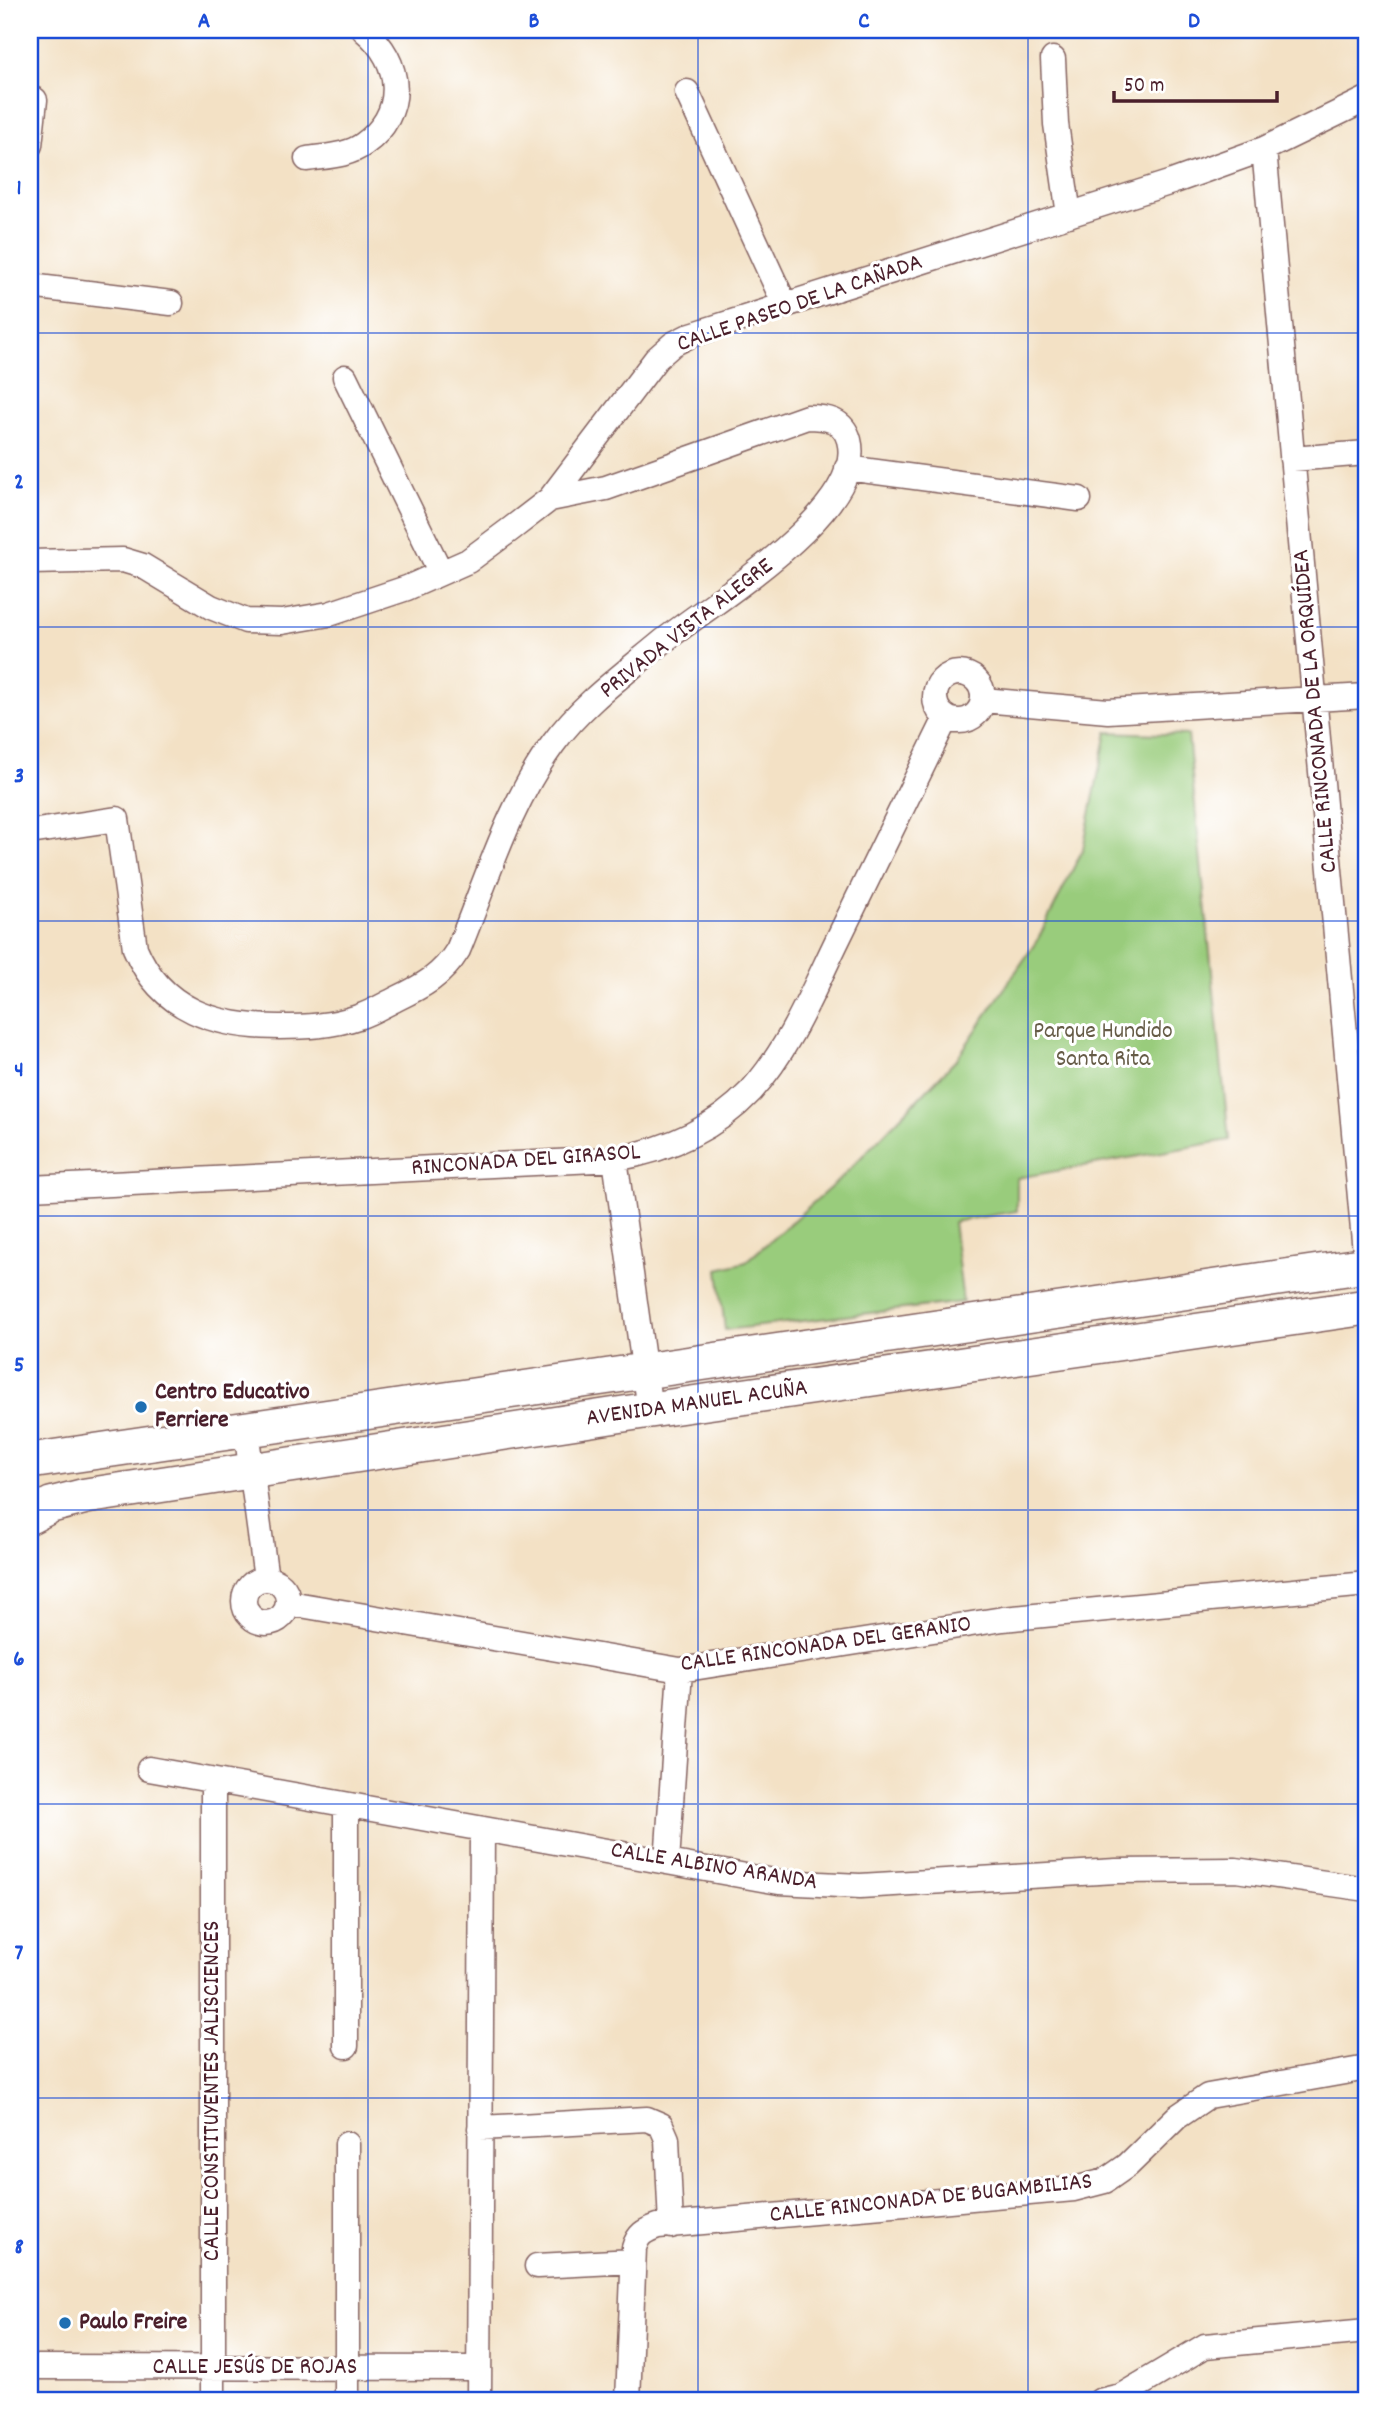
<svg xmlns="http://www.w3.org/2000/svg" width="1397" height="2431" viewBox="0 0 1397 2431" font-family="Dekko,sans-serif">
  <style>
    .green { fill: #99cc7c; stroke: #727654; stroke-width: 2 }
    .lines { fill: none; stroke-linecap: round; stroke-linejoin: round }
    .street-casing { stroke: #856361; stroke-width: 27 }
    .secondary-casing { stroke: #856361; stroke-width: 38 }
    .street { stroke: #fff; stroke-width: 24 }
    .secondary { stroke: #fff; stroke-width: 35 }
    .grid { fill: none; stroke: #1d4ed8; stroke-width: 2; stroke-opacity: 0.55 }
    .poi-dot { fill: #1f6fb2; stroke: #fff; stroke-width: 2.5 }
    .labels { text-anchor: middle; dominant-baseline: central; stroke-width: 6; stroke-linejoin: round; paint-order: stroke }
    .street-label { font-size: 24px; fill: #4a1f2b; stroke: #fff }
    .park-label { font-size: 24px; fill: #665c47; stroke: #fff }
    .poi-label { font-size: 24px; font-weight: bold; fill: #4a1f2b; stroke: #fff; text-anchor: start }
    .neatline { fill: none; stroke: #1d4ed8; stroke-width: 2.5 }
    .grid-label { font-size: 23px; text-anchor: middle; font-weight: bold; fill: #1d4ed8 }
  </style>
  <rect width="100%" height="100%" fill="#fff"/>
  <filter id="ink" filterUnits="userSpaceOnUse"><feTurbulence type="fractalNoise" baseFrequency=".0143" numOctaves="2"/><feDisplacementMap in="SourceGraphic" scale="14" xChannelSelector="R" yChannelSelector="G"/><feConvolveMatrix kernelMatrix="1 2 1 2 8 2 1 2 1" color-interpolation-filters="sRGB"/></filter>
  <filter id="wash" filterUnits="userSpaceOnUse"><feTurbulence type="fractalNoise" baseFrequency=".00686" numOctaves="4" result="noise"/><feDisplacementMap in="SourceGraphic" scale="28" xChannelSelector="R" yChannelSelector="G"/><feGaussianBlur stdDeviation="1.57" result="paint"/><feColorMatrix in="noise" values="0 0 0 0 0 0 0 0 0 0 0 0 0 0 0 0 0 1.4 0 .05"/><feComposite in="paint" operator="in"/></filter>
  <g filter="url(#wash)">
    <rect width="100%" height="100%" fill="#f3e1c5"/>
    <!-- green -->
    <path class="green" d="M1107,732L1188,735L1229,1140L1017,1178V1211L953,1222L963,1302L725,1330L718,1269L746,1262L839,1180L956,1060L1038,939L1083,849Z"/>
  </g>
  <g filter="url(#ink)">
    <g class="lines">
      <defs>
        <path id="street" d="M1053,59L1056,124L1069,215
          M687,92L785,305
          M30,145L35,100
          M1264,149L1367,1274
          M307,159C326,156 348,156 364,144C407,113 403,62 364,30
          M30,286L171,303
          M345,377L441,573
          M1292,459L1367,453
          M847,468L1079,499
          M30,562L123,560L143,566L211,607L246,621L282,622L329,614L407,588L468,561L511,529L550,499L656,359L673,344L691,335L1172,182L1264,149L1367,99
          M935 697a24 24 0 1 1 48 0a24 24 0 1 1-48 0Z
          M983,700L1108,711L1367,696
          M30,832L117,819L135,948C161,1011 217,1027 279,1027C306,1027 332,1026 358,1017C371,1013 384,1005 396,999C423,986 442,976 458,950C486,882 509,804 553,744C581,705 625,673 661,643C707,605 868,510 849,440C843,419 826,417 807,417L606,488L550,499
          M615,1159L650,1410
          M30,1188L615,1159C667,1150 715,1129 751,1091C790,1048 813,990 838,939C874,865 910,792 946,718
          M246,1430L266,1579
          M244 1601a22 22 0 1 1 44 0a22 22 0 1 1-44 0Z
          M289,1603L680,1670L1003,1619L1367,1584
          M149,1769L779,1882L860,1886L1116,1871L1236,1870L1367,1889
          M213,1781V2401
          M346,1805V2046
          M667,1862L680,1670
          M480,2128L647,2119L661,2125L667,2139L671,2226
          M347,2144V2401
          M537,2266L633,2261
          M30,2367L479,2368
          M479,2401L482,1829
          M628,2401L634,2248C638,2234 644,2231 658,2226L1074,2189L1105,2181L1128,2165L1177,2117L1208,2096L1367,2068
          M1100,2401L1121,2396L1205,2346L1367,2331"/>
        <path id="secondary" d="M30,1461L1367,1265
          M30,1516L51,1505L86,1496L650,1410L1367,1307"/>
      </defs>
      <!-- street casing -->
      <use href="#street" class="street-casing"/>
      <!-- secondary casing -->
      <use href="#secondary" class="secondary-casing"/>
      <!-- street -->
      <use href="#street" class="street"/>
      <!-- secondary -->
      <use href="#secondary" class="secondary"/>
    </g>
  </g>
  <!-- grid -->
  <path class="grid" d="M368,30V2401M698,30V2401M1028,30V2401M30,333H1367M30,627H1367M30,921H1367M30,1216H1367M30,1510H1367M30,1804H1367M30,2098H1367"/>
  <!-- markers -->
  <g class="poi-dot">
    <circle cx="141" cy="1407" r="7"/>
    <circle cx="65" cy="2323" r="7"/>
  </g>
  <g class="labels">
    <!-- street labels -->
    <g class="street-label">
      <text transform="translate(800 304) rotate(-19)">CALLE PASEO DE LA CAÑADA</text>
      <text transform="translate(687 629) rotate(-38)">PRIVADA VISTA ALEGRE</text>
      <text transform="translate(1316 711) rotate(-95)">CALLE RINCONADA DE LA ORQUÍDEA</text>
      <text transform="translate(526 1161) rotate(-4)">RINCONADA DEL GIRASOL</text>
      <text transform="translate(697 1404) rotate(-8)">AVENIDA MANUEL ACUÑA</text>
      <text transform="translate(826 1645) rotate(-8)">CALLE RINCONADA DEL GERANIO</text>
      <text transform="translate(714 1867) rotate(9)">CALLE ALBINO ARANDA</text>
      <text transform="translate(213 2091) rotate(-90)">CALLE CONSTITUYENTES JALISCIENCES</text>
      <text transform="translate(931 2199) rotate(-6)">CALLE RINCONADA DE BUGAMBILIAS</text>
      <text x="255" y="2368">CALLE JESÚS DE ROJAS</text>
    </g>
    <!-- park labels -->
    <g class="park-label">
      <text x="1103" y="1032">Parque Hundido<tspan x="1103" dy="28">Santa Rita</tspan></text>
    </g>
    <!-- poi labels -->
    <g class="poi-label">
      <text x="155" y="1393">Centro Educativo<tspan x="155" dy="28">Ferriere</tspan></text>
      <text x="79" y="2323">Paulo Freire</text>
    </g>
  </g>
  <!-- margin -->
  <rect width="1397" height="2431" fill="none" stroke="#fff" stroke-width="77"/>
  <!-- scale -->
  <path d="M1114 91v10h163v-10" fill="none" stroke="#4a1f2b" stroke-width="3.5"/>
  <text x="1124" y="91" font-size="21" fill="#4a1f2b" stroke="#ffffff" stroke-width="5" paint-order="stroke">50 m</text>
  <rect x="38" y="38" width="1320" height="2354" class="neatline"/>
  <g class="grid-label">
    <text x="204" y="27">A</text>
    <text x="534" y="27">B</text>
    <text x="864" y="27">C</text>
    <text x="1194" y="27">D</text>
    <text x="19" y="194">1</text>
    <text x="19" y="488">2</text>
    <text x="19" y="782">3</text>
    <text x="19" y="1076">4</text>
    <text x="19" y="1371">5</text>
    <text x="19" y="1665">6</text>
    <text x="19" y="1959">7</text>
    <text x="19" y="2253">8</text>
  </g>
</svg>
